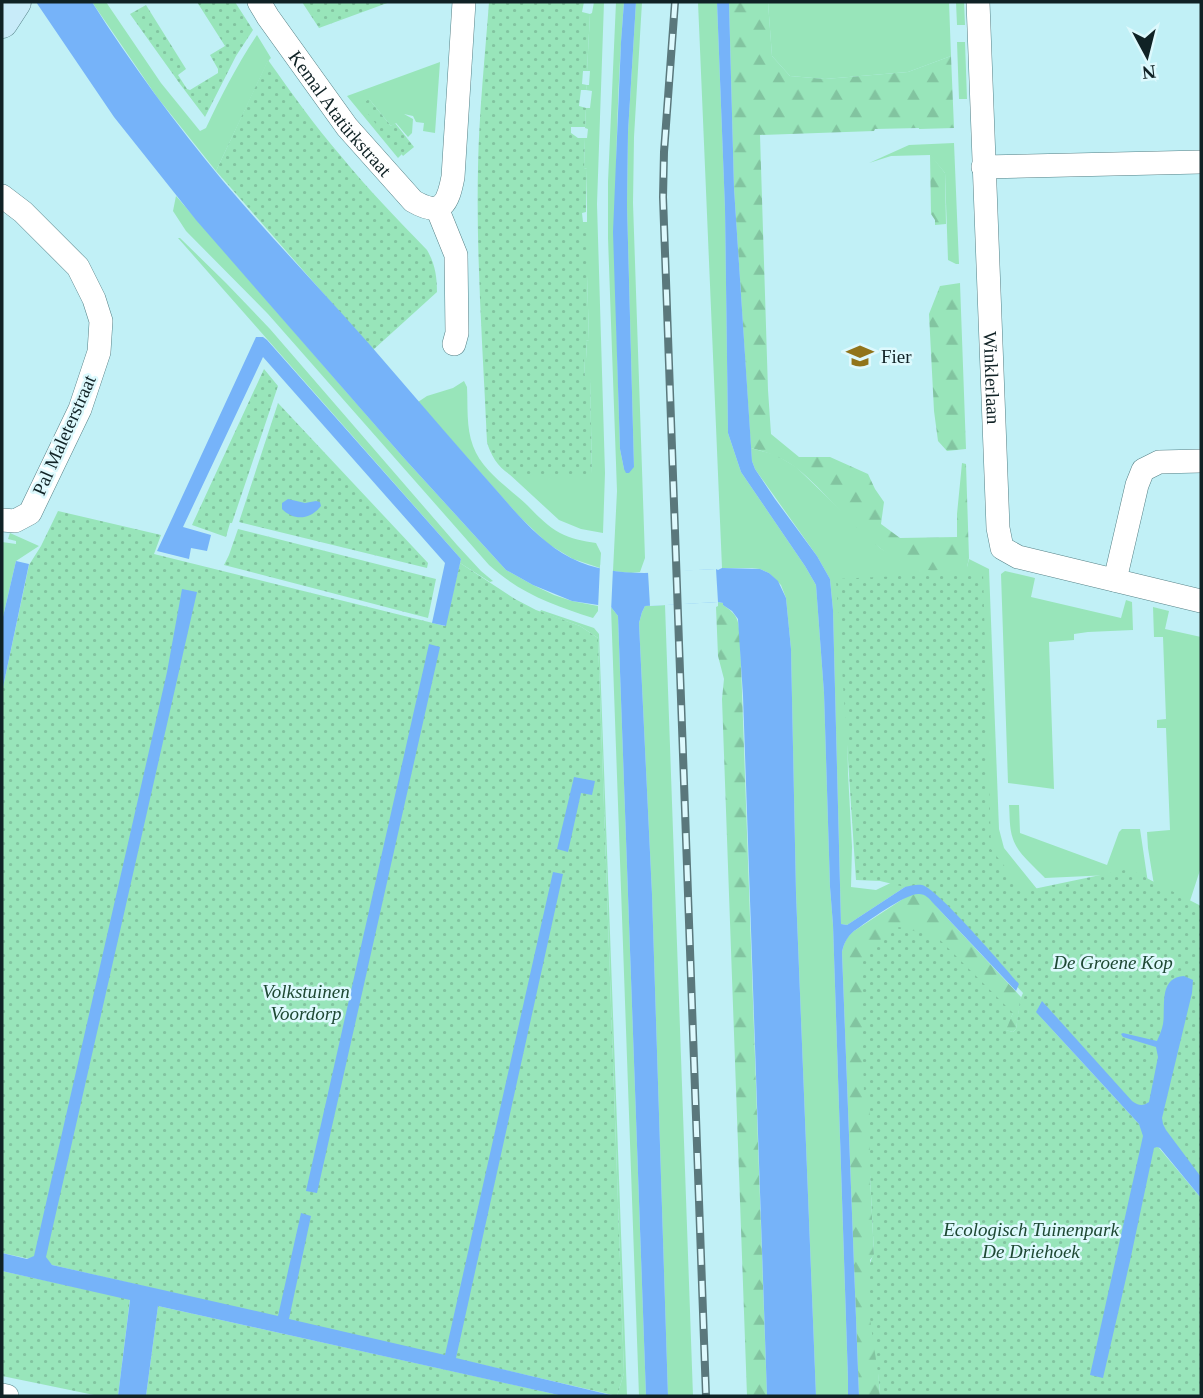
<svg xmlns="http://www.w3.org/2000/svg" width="1203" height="1398" viewBox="0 0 1203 1398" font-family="'Times New Roman',serif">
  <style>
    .grass { fill: #98e5ba }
    .forest { fill: url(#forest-firs) }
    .park { fill: url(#park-dots) }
    .water { fill: #76b3f9 }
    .pier { fill: #c1f0f6 }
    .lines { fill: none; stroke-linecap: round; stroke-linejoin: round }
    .street-casing { stroke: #558086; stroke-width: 24 }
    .secondary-casing { stroke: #558086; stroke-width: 33 }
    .street { stroke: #fff; stroke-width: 23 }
    .secondary { stroke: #c8ebf9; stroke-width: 32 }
    .rail-casing { stroke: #5a787c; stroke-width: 8 }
    .rail { stroke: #ddf9fd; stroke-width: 5; stroke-dasharray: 16; stroke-linecap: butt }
    .labels { text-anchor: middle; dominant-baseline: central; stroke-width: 5; stroke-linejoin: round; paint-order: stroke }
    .street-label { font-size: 19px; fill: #102225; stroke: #ddf9fd }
    .poi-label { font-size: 19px; fill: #102225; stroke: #ddf9fd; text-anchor: start }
    .park-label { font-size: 19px; font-style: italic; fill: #1e4833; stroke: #ddf9fd }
  </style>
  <defs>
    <pattern id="forest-firs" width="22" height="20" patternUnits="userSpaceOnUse" patternTransform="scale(1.75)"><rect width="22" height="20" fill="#98e5ba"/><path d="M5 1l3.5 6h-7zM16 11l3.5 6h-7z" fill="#82c4a0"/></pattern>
    <pattern id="park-dots" width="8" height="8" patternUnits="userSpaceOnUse" patternTransform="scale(1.75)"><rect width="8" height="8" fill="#98e5ba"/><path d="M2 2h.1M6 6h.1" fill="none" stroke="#82c4a0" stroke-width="1.8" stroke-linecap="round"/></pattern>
  </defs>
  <rect width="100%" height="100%" fill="#c1f0f6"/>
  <!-- grass -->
  <path class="grass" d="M92,2H106L161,83L200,131L206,128C221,96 237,65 257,35L271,58L268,61L216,171L157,97Z
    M594,2H604L597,204L605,473L603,533L581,529L559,520L508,473L528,477L592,473L590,378H585L584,359L587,358L586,341L589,340L587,276V169L584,168L585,138H587L588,129L585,128L586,108H590L592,91L586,90L587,85H589L590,71H587L590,14L592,13Z
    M616,2H624C612,150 615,300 620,449L624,469L634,467L627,205L628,132L636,2H642L634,137L633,203L645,558L640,572L631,573L613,571L617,491L608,238V182Z
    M698,2H717L725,209L728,433L741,472L805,566L816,585L824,693L830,887L833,925L848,1381V1396H816L796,893L791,649L786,598L781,585L769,573L760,569L752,568H722Z
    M768,2H949L951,56L908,72L825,79L790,76L772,56Z
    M956,2H964L965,25H957Z
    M957,42H965L967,99H959Z
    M440,62L435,133L423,131L424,123L416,122L413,116L404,114L413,119L412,133L408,137L396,123L391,126L369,99L402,154L398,158L347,96Z
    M954,143L959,264H956L948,260L945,173L930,155L891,156L869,163L909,145Z
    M176,196L403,457L506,570L533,585L554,595L572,601L598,606V611L593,618C553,605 521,594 489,565L268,314L186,231L173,211Z
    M178,238H180L226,283L270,329L457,545L481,571L493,581L490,582L460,563L461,559Z
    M464,381L467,387C468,406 466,427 473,446C482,471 508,487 527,505C537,515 547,526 560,533C571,539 583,541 596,543L601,553L600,568L573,559L548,544L518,515L418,402L427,396L453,388Z
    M751,448L776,455L796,467L880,548L901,561L967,567L969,559L989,569L999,829L1004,848L1037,889L1035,945L846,672L848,773L852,847L851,887L876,890L899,879L995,943L905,887L847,925L841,924L833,610L830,579L817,556L755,469L752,461Z
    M10,533L39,546L16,561L2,621V542L16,544V541L8,539Z
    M1005,571L1035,578L1031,597L1121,618L1126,600L1132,602L1133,630L1088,632L1074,634V640L1049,642L1054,789L1008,783L1001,574Z
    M665,605L693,1396H668L652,894L639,623L642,612L645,606Z
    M611,607L618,616L646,1396H639Z
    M1153,607L1169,611L1165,629L1201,637V867L1188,907L1154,885L1148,848L1147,832L1170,830L1166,728H1157V720L1166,719L1163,637H1154Z
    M541,610L594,628L599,634L627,1396H617L624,1373L598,638L580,626L540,612Z
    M1009,805H1019L1020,833L1107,865L1119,832L1122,829H1140L1148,883L1110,875L1045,878C1034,866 1018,854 1013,839C1009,828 1010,816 1009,805Z"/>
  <!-- forest -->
  <path class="forest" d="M729,2H768L772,56L790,76L825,79L908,72L951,56L954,128L919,129V128L875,129L874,131L760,135L768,390L771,434L799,457H830L868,474L875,489L884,502L881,524L900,538L957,537V514L962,463L966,464L969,558L967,567C955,568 941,571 929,570C876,565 835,497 795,467C781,457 767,452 751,448L734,188Z
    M930,154L945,173L946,224L935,225V220L931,214Z
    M960,283L966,449L947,451L938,441L934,411L929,314L940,286Z
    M718,602L723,603V605C738,615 738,619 740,636L767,1396H747L722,699L724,679L718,656L716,607L718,606Z
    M920,893L927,896L933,903L1021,997L1016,1029L1013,1032L1005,1030L1013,1013L870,1101V1175L874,1255L870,1260L880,1396H859L842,952C844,943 847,936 854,931L909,895Z"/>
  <!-- park -->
  <path class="park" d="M197,2H235L253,30L236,56L205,117L180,84L130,14L146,5L186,69L178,75L187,89L190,90L218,73V69L210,55L225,46Z
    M302,2H390L319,28Z
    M489,2H584L582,12L590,14L587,71H583L582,84L587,85L586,90H581L579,106L586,108L585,127H571V133L578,138H585L584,168L587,169L586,212L582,213L583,222H587V276L589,340L586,341L587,359H584L585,377L590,378L592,474C575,475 522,482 509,474C498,467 490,454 487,442C483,351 476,259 478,168C479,112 485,57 489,2Z
    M268,60C291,92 314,125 340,155C367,188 397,219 427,250C435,264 437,276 437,292L373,350L216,171Z
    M369,99L391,126L395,123L414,147L403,156L398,149L395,150L375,126L376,124L361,105Z
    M264,369L278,386L232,523H230L226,537L192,525Z
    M278,403L428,563L427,568L239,522Z
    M58,511L161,535L154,554L445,626L460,563L515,599L536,610L580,626L598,638L624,1373L617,1396L52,1265L49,1263L2,1253V692L29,565L41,546Z
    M238,529L436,579L428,618L224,565L229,555Z
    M983,572L991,849L1024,891L1129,869L1201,906V1186L1036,1012L1139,1124L1201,1198V1396H880C880,1363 857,1281 874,1254L870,1175V1101L864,1095L862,1028L863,952L899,927L937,937L1013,1013L1006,1030L1013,1032L1016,1029L1020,1000L1023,993L930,893L880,881L856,880L836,579Z
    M2,1271L130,1299L118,1396H99L2,1376Z
    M158,1306L528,1388L563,1396H146Z"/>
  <!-- water -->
  <path class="water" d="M36,2H92C131,64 176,124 223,181C279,247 340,309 396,375C427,411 458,447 490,483C514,510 538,541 571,558C616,581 668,571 716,569L718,570L722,568L760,569L769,573L778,581L786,598L791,649L796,893L816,1396H767L743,696L738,619L732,611L723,605V603L718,602L645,606L642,612L639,623L652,894L668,1396H646L618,616L611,607L572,601L533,585L506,570L403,457L196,220L114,117Z
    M624,2H636L628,132L627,205L634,467L629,473H626L624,469L620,449L613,232L621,42Z
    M717,2H729L734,188L752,461L755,469L775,499L817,556L830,579L833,610L841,924L847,925L905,887C910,886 916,884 922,885C938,889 1004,967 1019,984L1016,991L933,903C929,898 925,894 919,894C906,893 867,922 854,931C847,937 844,943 842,952L859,1396H848V1380L833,925L830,887L824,693L816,585L805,566L741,472L728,433L725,209Z
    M256,337H263L267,340L461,559L446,626L432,623L445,563L263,357L183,527L211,535L207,551L191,548L189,559L157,551Z
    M288,499L305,503L316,501L320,502L321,506C310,520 294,521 282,509V503Z
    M16,561L29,564L2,692V621Z
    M182,589L197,592L46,1257L52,1265L278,1316L301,1213L311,1216L289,1319L445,1355L553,872L563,874L456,1358L615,1396H563L158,1306L146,1396H118L130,1300L2,1271V1253L27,1259L34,1256L167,672Z
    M429,644L440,647L317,1193L306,1191Z
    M574,777L595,781L592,795L581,793L568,852L557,849Z
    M1184,976L1193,980L1192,993L1162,1118L1163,1124L1166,1130L1201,1177V1198L1160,1148L1157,1147L1154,1148L1130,1261L1103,1378L1090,1375L1143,1136L1139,1124L1036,1012L1042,1001L1132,1101C1139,1106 1143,1106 1149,1102L1158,1057L1156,1047L1123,1037L1121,1034L1123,1033L1157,1041C1159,1036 1162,1030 1163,1024C1166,1006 1158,978 1184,976Z"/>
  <!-- pier -->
  <path class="pier" d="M600,565L613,568L611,612L598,609Z
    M716,569L718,602L650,606L648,572Z"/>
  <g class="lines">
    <defs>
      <g id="street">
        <path id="s1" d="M259,2L268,17L347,127L413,201C442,218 448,203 453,177L464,2"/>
        <path id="s2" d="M978,2L998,528L1002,548L1018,557L1201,601"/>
        <path d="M983,167L1201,162"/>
        <path d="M2,196L23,212L78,267L94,299L101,321L99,352L80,409L30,513L15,521L2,520"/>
        <path d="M437,208L456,255L457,333L454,344"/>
        <path d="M1115,580L1137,485L1143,470L1159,462L1201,461"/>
        <path d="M2,1395L7,1396"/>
      </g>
      <path id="secondary" d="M2,22L15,2"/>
    </defs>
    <!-- street casing -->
    <use href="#street" class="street-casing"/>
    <!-- secondary casing -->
    <use href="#secondary" class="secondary-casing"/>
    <!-- street -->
    <use href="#street" class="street"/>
    <!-- secondary -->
    <use href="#secondary" class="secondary"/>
    <defs>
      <path id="rail" d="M675,2L664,152L663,197L706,1396"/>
    </defs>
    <!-- rail casing -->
    <use href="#rail" class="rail-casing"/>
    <!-- rail -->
    <use href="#rail" class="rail"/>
  </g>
  <!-- icons -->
  <defs>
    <symbol id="school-bare" viewBox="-9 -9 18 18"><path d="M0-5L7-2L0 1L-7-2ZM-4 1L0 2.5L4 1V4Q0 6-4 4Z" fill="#91741a" stroke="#ddf9fd" stroke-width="2.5" paint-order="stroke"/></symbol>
  </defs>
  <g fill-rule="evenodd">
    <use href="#school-bare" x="841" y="337" width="38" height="38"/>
  </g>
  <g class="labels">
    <!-- street labels -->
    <g class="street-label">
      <text stroke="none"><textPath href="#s1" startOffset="138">Kemal Atatürkstraat</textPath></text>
      <text stroke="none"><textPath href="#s2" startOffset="376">Winklerlaan</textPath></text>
      <text transform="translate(64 435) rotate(-66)">Pal Maleterstraat</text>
    </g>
    <!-- poi labels -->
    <g class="poi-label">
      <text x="881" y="356">Fier</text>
    </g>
    <!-- park labels -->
    <g class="park-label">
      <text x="1113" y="962">De Groene Kop</text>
      <text x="306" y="991">Volkstuinen<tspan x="306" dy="22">Voordorp</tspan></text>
      <text x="1031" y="1229">Ecologisch Tuinenpark<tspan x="1031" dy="22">De Driehoek</tspan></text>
    </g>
  </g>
  <!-- border -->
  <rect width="1203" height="1398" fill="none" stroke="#102225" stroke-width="7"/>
  <!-- north arrow -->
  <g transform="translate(1147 56) rotate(173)" stroke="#ddf9fd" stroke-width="5" paint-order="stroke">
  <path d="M0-5L12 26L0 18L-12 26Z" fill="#102225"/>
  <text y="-10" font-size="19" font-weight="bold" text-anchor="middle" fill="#102225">N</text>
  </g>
</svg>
